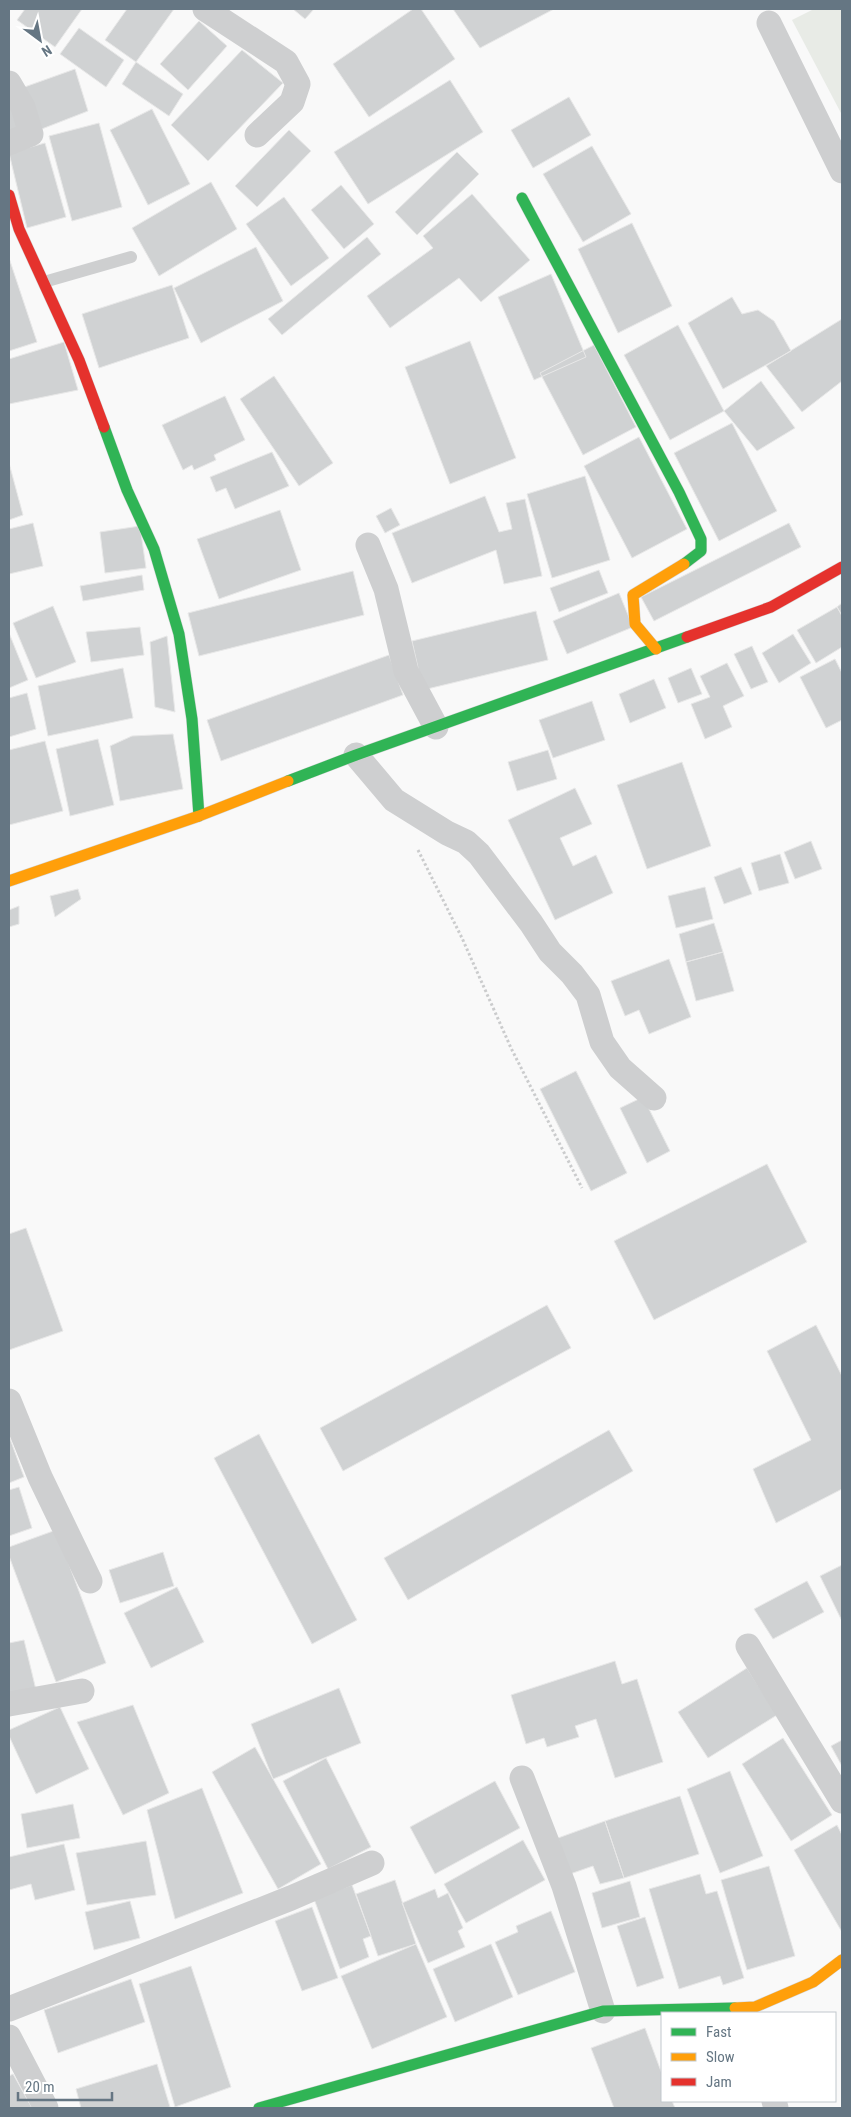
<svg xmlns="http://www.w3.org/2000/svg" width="851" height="2117" viewBox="0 0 851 2117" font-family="'Roboto Condensed',sans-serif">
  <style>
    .green { fill: #e8ebe6 }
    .building { fill: #d0d2d3; stroke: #e8e8e8 }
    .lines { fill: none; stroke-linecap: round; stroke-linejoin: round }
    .fast-casing { stroke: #d5d6d7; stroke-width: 12 }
    .slow-casing { stroke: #d5d6d7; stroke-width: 12 }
    .jam-casing { stroke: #d5d6d7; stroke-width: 12 }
    .path { stroke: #cbcccd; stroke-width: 3; stroke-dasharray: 2.5 2.5; stroke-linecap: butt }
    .lane { stroke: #cecfd0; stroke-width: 12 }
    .street { stroke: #cecfd0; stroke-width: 25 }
    .fast { stroke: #30b455; stroke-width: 11 }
    .slow { stroke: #ff9f0a; stroke-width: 11 }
    .jam { stroke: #e5322d; stroke-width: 11 }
  </style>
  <rect width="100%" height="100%" fill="#f9f9f9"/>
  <!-- green -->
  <path class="green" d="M814,9H842V115L792,20Z"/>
  <!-- building -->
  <path class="building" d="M25,9H82L55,47L17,20Z
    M127,9H174L136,62L105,40Z
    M293,9H314L305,19Z
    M413,9H421L455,59L369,117L333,64Z
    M453,9H554L480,48Z
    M199,21L227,46L188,90L160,64Z
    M79,28L124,60L106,87L60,54Z
    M242,50L283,83L208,161L171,125Z
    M136,62L183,94L169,116L122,84Z
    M75,69L88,111L34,132L19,89Z
    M450,80L483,132L368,204L334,152Z
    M569,97L591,135L533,168L511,130Z
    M9,101L19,129L9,133Z
    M152,109L190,184L148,205L110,130Z
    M99,123L122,207L72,221L49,136Z
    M289,130L311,151L257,207L235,186Z
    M45,143L66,217L27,228L9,153Z
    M592,146L631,214L583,242L543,174Z
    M457,152L479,174L417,235L395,212Z
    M211,182L237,229L159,276L132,228Z
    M341,185L374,224L344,249L311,210Z
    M472,194L530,260L481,302L459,278L390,328L367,296L433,248L423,236Z
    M284,197L329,258L291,286L246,224Z
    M632,223L672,306L618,333L578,249Z
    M367,237L381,254L282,335L268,319Z
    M256,247L283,301L201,343L174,288Z
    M9,258L37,342L9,351Z
    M551,274L586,357L534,380L498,297Z
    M172,285L189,338L99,368L82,314Z
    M732,297L742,314L758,310L774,321L791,351L723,389L688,323Z
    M842,319V381L802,412L766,366Z
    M678,325L724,411L670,440L624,355Z
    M470,341L516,458L450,484L405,367Z
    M64,342L78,390L9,404V359Z
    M594,345L636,427L583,455L540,373Z
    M274,376L333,463L299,486L240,399Z
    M761,381L795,428L757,451L724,411Z
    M225,396L245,440L214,455L216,460L194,470L192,465L183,470L162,425Z
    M732,423L777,511L719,541L674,453Z
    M639,437L687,529L632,558L584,466Z
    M272,452L289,486L235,509L226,488L216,492L210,477Z
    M9,463L23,515L9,520Z
    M585,476L610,560L552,578L527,494Z
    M485,496L499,532L512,529L506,503L525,499L542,576L504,584L496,550L412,583L392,533Z
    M391,508L400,525L385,533L376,516Z
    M280,510L301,570L219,599L197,539Z
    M33,523L43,566L9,574V529Z
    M789,523L801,547L654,621L641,597Z
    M140,526L146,568L105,573L100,532Z
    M599,570L608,593L559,612L550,588Z
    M353,571L364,615L199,656L188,613Z
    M142,575L144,590L83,601L80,586Z
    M619,593L633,627L567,654L553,621Z
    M842,603V615L837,607Z
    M53,606L76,662L36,678L13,623Z
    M837,607L842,616V647L816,663L797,630Z
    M536,611L548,660L423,690L412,641Z
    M140,627L144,655L91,662L86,632Z
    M9,633L28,680L9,688Z
    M793,634L811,663L779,683L762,653Z
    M167,636L175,712L155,707L150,642Z
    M752,646L768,682L751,689L734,654Z
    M389,655L403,695L221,761L207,720Z
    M835,659L842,673V720L826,728L800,677Z
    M727,663L744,696L723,706L732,727L705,739L691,704L710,697L700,676Z
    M123,668L133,718L48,736L38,686Z
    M691,668L702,694L678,703L668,678Z
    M654,679L666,708L630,723L619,694Z
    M27,693L36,729L9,737V698Z
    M592,701L605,740L553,758L539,720Z
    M173,734L183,789L120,801L110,746L132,736Z
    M98,739L114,805L70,816L56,749Z
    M45,741L63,811L9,825V750Z
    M548,750L557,779L517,791L508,762Z
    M682,762L711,846L647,869L617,785Z
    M575,788L592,824L560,838L573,866L596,855L613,893L555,920L508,820Z
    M811,841L822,869L795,879L784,852Z
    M780,854L789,883L759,891L751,863Z
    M741,867L752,894L724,904L714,877Z
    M705,887L713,919L676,928L668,896Z
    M78,889L81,899L55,917L50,896Z
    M19,906V924L9,927V910Z
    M714,923L723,952L686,962L679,934Z
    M723,952L734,991L696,1001L686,962Z
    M669,959L691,1017L649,1034L639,1010L625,1016L611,981Z
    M576,1071L627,1173L591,1191L540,1089Z
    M643,1097L670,1151L647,1163L620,1108Z
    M767,1164L807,1242L654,1320L614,1241Z
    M26,1228L63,1331L9,1350V1234Z
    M547,1305L571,1348L343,1471L320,1428Z
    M816,1325L842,1376V1489L776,1523L753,1469L811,1440L767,1351Z
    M609,1430L633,1471L408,1600L384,1558Z
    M259,1434L357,1620L312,1644L214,1458Z
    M9,1436L24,1477L9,1483Z
    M19,1487L32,1528L9,1536V1490Z
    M56,1530L106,1663L56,1682L9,1556V1547Z
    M163,1552L174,1586L120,1603L109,1570Z
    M842,1565V1621L820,1576Z
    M807,1581L824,1612L773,1639L754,1609Z
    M177,1587L204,1642L151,1668L124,1613Z
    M24,1640L36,1690L9,1696V1643Z
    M615,1661L622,1684L637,1679L663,1762L615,1778L596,1719L575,1726L579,1737L547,1747L544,1738L526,1744L511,1695Z
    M747,1668L777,1715L708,1758L678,1712Z
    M339,1688L361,1743L273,1779L251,1724Z
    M133,1705L169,1793L123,1815L77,1722Z
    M60,1707L89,1769L36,1794L9,1736V1730Z
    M783,1738L832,1815L791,1841L742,1764Z
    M842,1740V1766L831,1746Z
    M255,1747L321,1864L278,1889L212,1772Z
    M326,1758L371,1847L328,1869L283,1781Z
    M730,1771L763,1856L720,1873L687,1789Z
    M495,1781L520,1828L435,1874L410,1827Z
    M202,1788L243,1893L175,1919L147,1810Z
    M680,1796L699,1854L624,1878L605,1821Z
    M73,1804L80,1838L27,1848L21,1814Z
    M605,1821L624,1878L600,1884L593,1866L570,1874L558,1838Z
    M837,1825L842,1835V1932L794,1850Z
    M523,1840L545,1880L466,1923L444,1884Z
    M146,1841L156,1895L87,1905L76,1853Z
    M64,1844L75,1890L35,1900L31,1884L9,1890V1857Z
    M769,1866L795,1956L747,1970L721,1880Z
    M700,1874L706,1894L717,1891L744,1978L723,1985L720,1976L679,1989L649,1889Z
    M395,1880L416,1944L378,1956L356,1894Z
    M630,1881L640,1917L602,1928L592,1893Z
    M352,1885L371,1936L363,1939L369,1957L340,1969L314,1899Z
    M435,1889L438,1898L448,1893L463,1928L458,1931L465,1947L428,1963L402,1903Z
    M130,1901L140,1938L94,1950L85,1912Z
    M312,1907L338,1978L302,1991L275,1921Z
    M551,1911L575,1972L518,1995L495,1942L518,1932L516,1926Z
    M645,1917L664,1978L637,1987L617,1926Z
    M416,1944L447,2017L372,2049L341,1976Z
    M491,1944L513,1997L455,2022L433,1969Z
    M191,1966L231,2087L175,2107L139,1984Z
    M131,1979L145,2022L58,2053L44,2010Z
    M645,2028L662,2074V2101H672L675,2108H614L591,2048Z
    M157,2064L170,2107L165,2108H81L76,2089Z
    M13,2074L32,2108H9V2076Z"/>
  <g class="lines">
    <defs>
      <path id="fast" d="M522,198L679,492L701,539V551L684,564
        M104,427L127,490L154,549L179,634L192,719L199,816
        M288,781L356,755L687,637
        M259,2108L603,2011L735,2008"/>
      <path id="slow" d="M656,649L635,624L633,595L684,564
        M9,881L199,816L288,781
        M735,2008L755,2007L813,1982L842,1960"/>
      <path id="jam" d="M9,195L19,229L79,360L104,427
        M687,637L771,607L842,567"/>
    </defs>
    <!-- fast casing -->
    <use href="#fast" class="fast-casing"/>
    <!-- slow casing -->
    <use href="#slow" class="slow-casing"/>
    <!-- jam casing -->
    <use href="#jam" class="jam-casing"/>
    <!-- path -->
    <path class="path" d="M418,850L462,938L511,1048L582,1188"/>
    <!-- lane -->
    <path class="lane" d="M44,282L131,257"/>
    <!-- street -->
    <path class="street" d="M205,9L286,62L298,84L292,102L257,135
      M769,23L842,171
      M9,83L23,107L31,134L9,143
      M368,545L386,589L406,671L436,727
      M356,755L394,800L447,833L466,842L479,854L531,923L550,952L572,974L588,995L602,1042L620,1068L654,1098
      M9,1401L40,1477L90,1581
      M748,1646L842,1801
      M9,1704L82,1691
      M522,1778L564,1886L603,2011
      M9,2009L291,1898L372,1863
      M9,2037L46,2108
      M774,2101L776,2108"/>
    <!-- fast -->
    <use href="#fast" class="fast"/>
    <!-- slow -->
    <use href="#slow" class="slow"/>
    <!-- jam -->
    <use href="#jam" class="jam"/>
  </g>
  <!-- border -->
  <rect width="851" height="2117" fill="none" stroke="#657683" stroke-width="20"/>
  <!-- legend -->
  <rect x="661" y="2012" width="175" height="90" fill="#ffffff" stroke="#c1c8cd"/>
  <rect x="671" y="2028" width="25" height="8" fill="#30b455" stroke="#c1c8cd"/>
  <text x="706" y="2037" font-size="15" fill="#657683">Fast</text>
  <rect x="671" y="2053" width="25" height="8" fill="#ff9f0a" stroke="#c1c8cd"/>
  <text x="706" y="2062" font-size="15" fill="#657683">Slow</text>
  <rect x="671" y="2078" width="25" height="8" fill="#e5322d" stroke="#c1c8cd"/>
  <text x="706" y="2087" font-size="15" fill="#657683">Jam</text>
  <!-- north arrow -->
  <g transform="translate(40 40) rotate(148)" stroke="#ffffff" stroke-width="4" paint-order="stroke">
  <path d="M0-4L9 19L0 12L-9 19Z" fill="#657683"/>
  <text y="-8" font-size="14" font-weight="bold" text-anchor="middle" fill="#657683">N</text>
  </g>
  <!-- scale -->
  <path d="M18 2092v8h94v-8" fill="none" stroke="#657683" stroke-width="2.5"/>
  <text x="25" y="2092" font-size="15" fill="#657683" stroke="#ffffff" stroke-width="4" paint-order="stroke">20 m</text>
</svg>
